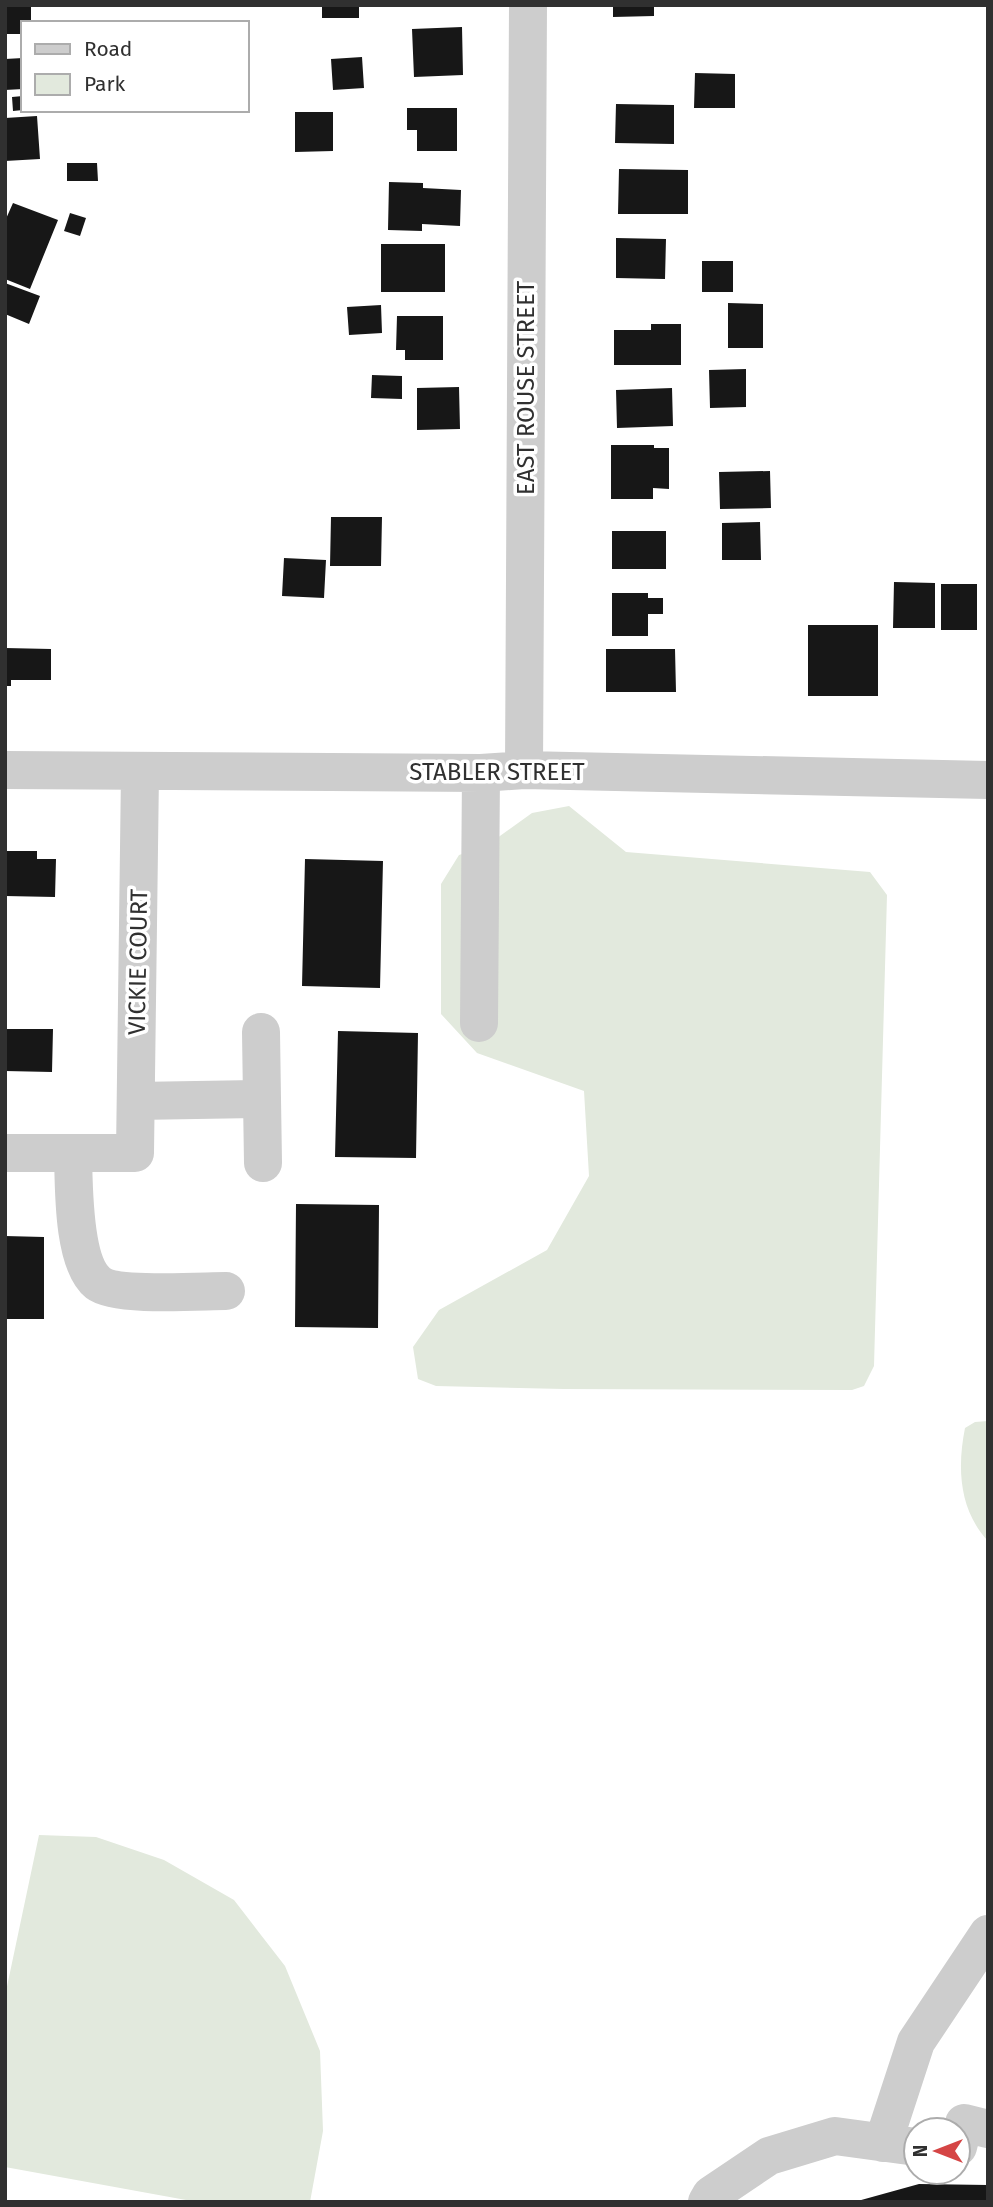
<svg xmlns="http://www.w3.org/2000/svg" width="993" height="2207" viewBox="0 0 993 2207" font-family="'Fira Sans',sans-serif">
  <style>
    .green { fill: #e2e9dd }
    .building { fill: #171717 }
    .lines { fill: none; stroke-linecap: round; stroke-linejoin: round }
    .minor { stroke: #cdcdcd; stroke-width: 38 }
    .labels { text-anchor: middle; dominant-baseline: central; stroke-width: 7; stroke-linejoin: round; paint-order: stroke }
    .street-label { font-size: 24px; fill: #303030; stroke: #fff }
  </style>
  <rect width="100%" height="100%" fill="#fff"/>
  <!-- green -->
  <path class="green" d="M569,806L626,852L870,872L887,895L874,1366L864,1386L852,1390L564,1389L436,1386L418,1379L413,1347L439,1310L547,1250L589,1176L584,1091L477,1053L441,1014V884L459,855L486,846L532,813Z
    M988,1421V1541C959,1510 957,1468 965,1428L975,1422Z
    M39,1835L96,1837L164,1860L234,1900L285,1966L320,2051L323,2131L310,2202H197L5,2167V1996Z"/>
  <!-- building -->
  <path class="building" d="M5,5H31V23H23V34H5Z
    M322,5H359V18H322Z
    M613,5H654V16L613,17Z
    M462,27L463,75L414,77L412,29Z
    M362,57L364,88L333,90L331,59Z
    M23,58V89L5,90V59Z
    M695,73L735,74V108H694Z
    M23,96V110L13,111L12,97Z
    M616,104L674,105V144L615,143Z
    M407,108H457V151H417V130H407Z
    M295,112H333V151L295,152Z
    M37,116L40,159L5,161V118Z
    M67,163H97L98,181H67Z
    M619,169L688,170V214H618Z
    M389,182L423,183V188L461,190L460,226L422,224V231L388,230Z
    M13,203L58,220L30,289L5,279V221Z
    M70,213L86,218L80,236L64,231Z
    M616,238L666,239L665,279L616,278Z
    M381,244H445V292H381Z
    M702,261H733V292H702Z
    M5,283L40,296L29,324L5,314Z
    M728,303L763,304V348H728Z
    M381,305L382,333L349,335L347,307Z
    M397,316H443V360H405V350H396Z
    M651,324H681V365H614V330H651Z
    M746,369V407L710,408L709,370Z
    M372,375L402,376V399L371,398Z
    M459,387L460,429L417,430V388Z
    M672,388L673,426L617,428L616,390Z
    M611,445H654V448H669V489L653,488V499H611Z
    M770,471L771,508L720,509L719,472Z
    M331,517H382L381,566H330Z
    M760,522L761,560H722V523Z
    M612,531H666V569H612Z
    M284,558L326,560L324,598L282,596Z
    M894,582L935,583V628H893Z
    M941,584H977V630H941Z
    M612,593H648V598H663V614H648V636H612Z
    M808,625H878V696H808Z
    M5,648L51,649V680H11V686H5Z
    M606,649H675L676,692H606Z
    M5,851H37V859H56L55,897L5,896Z
    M305,859L383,861L380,988L302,986Z
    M5,1029H53L52,1072L5,1071Z
    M338,1031L418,1033L416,1158L335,1157Z
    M296,1204L379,1205L378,1328L295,1327Z
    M5,1236L44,1237V1319H5Z
    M919,2184L988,2185V2202H854Z"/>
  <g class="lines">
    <!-- minor -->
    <path class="minor" d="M5,770L481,773L524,770L988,780
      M524,770L528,5
      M479,1023L481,773
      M262,1099L263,1163
      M136,1101L262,1099L261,1032
      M5,1153H135L140,772
      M73,1153C74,1184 72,1262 98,1283C116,1297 201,1291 226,1291
      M883,2143L916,2042L988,1934
      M958,2147L964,2123L988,2129
      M707,2202L711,2195L769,2156L835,2136L916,2147"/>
  </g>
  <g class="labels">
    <!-- street labels -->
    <g class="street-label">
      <text transform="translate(526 388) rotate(-90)">EAST ROUSE STREET</text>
      <text x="497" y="772">STABLER STREET</text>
      <text transform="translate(138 962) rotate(-89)">VICKIE COURT</text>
    </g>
  </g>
  <!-- border -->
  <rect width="993" height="2207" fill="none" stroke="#303030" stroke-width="14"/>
  <!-- legend -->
  <rect x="21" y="21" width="228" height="91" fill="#ffffff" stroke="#acacac" stroke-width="2"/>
  <rect x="35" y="44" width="35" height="10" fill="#cdcdcd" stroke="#acacac" stroke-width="2"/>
  <text x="84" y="56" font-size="21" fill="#303030">Road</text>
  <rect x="35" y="74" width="35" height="21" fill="#e2e9dd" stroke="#acacac" stroke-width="2"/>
  <text x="84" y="91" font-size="21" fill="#303030">Park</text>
  <!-- north arrow -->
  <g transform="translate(937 2151) rotate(270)"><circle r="33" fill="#ffffff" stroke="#acacac" stroke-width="2"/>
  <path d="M0-5L12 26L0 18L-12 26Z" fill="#d54545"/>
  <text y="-10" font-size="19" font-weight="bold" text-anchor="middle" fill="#303030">N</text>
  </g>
</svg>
